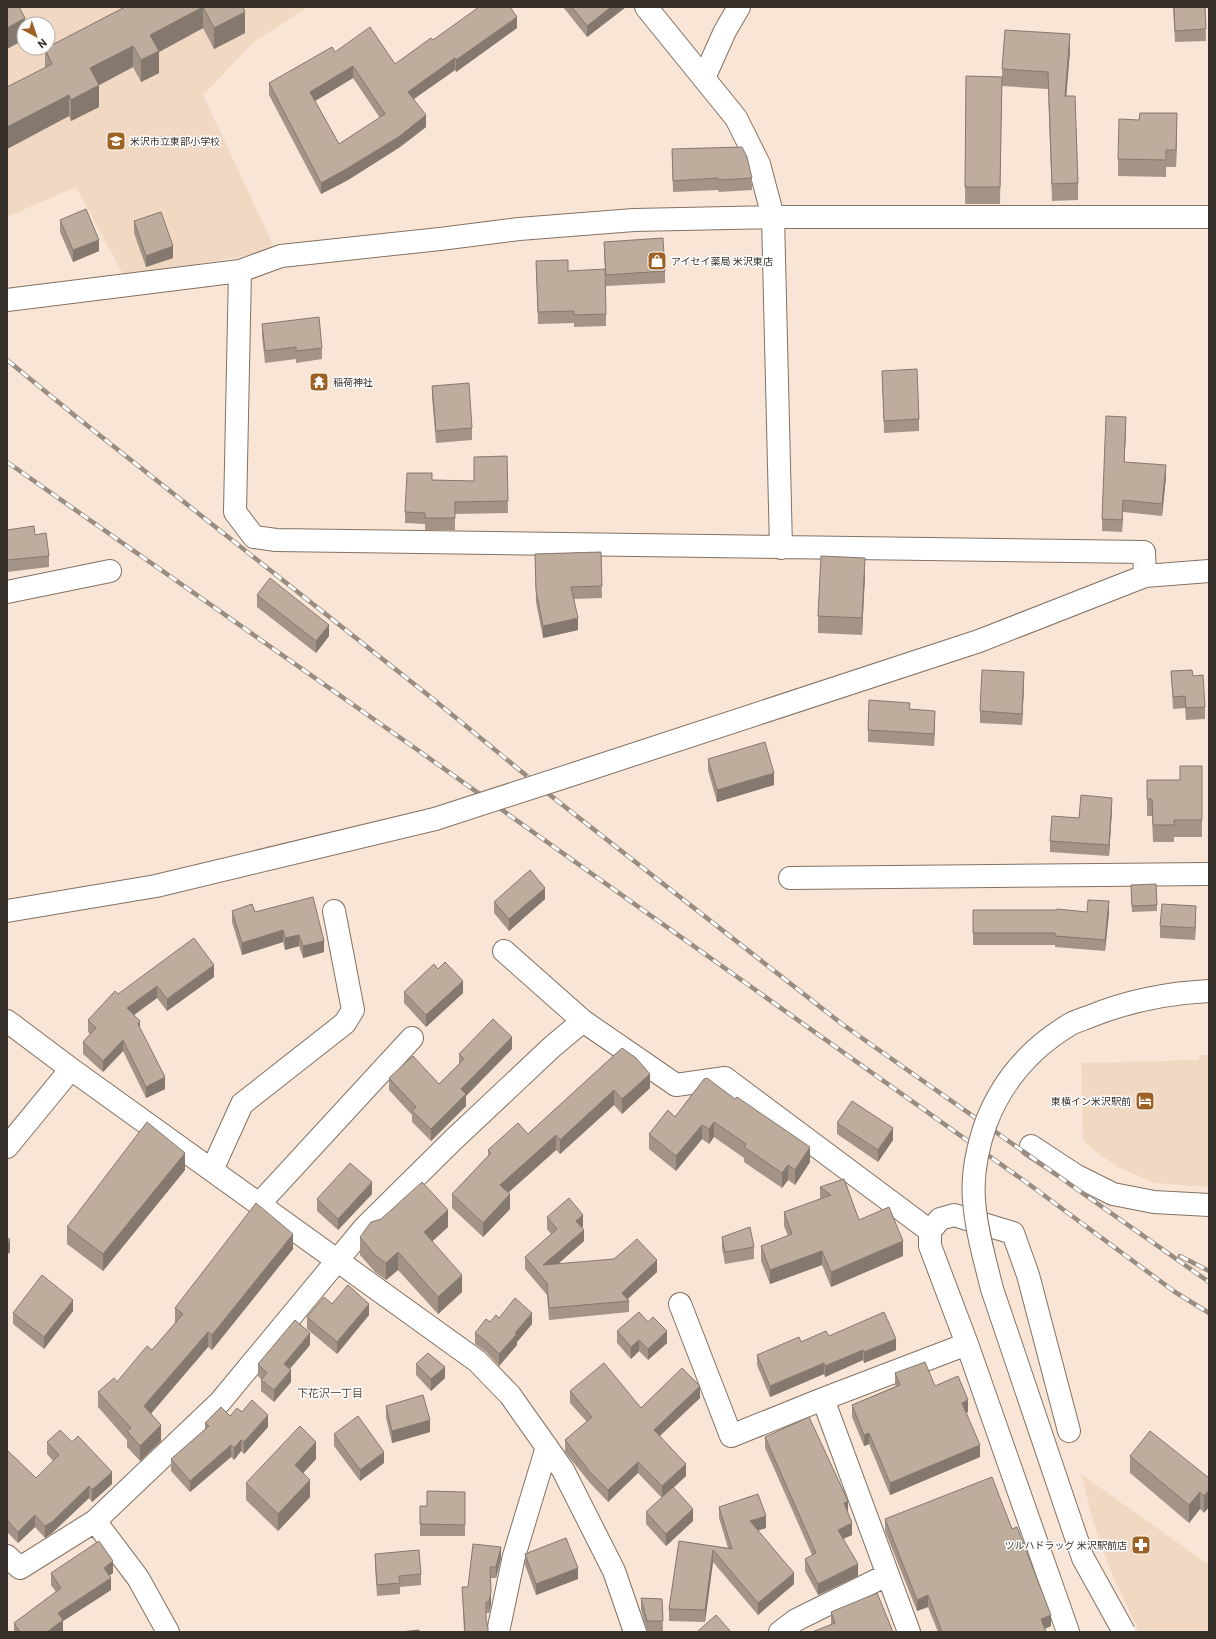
<svg xmlns="http://www.w3.org/2000/svg" width="1216" height="1639" viewBox="0 0 1216 1639" font-family="Roboto,'Noto Sans JP',sans-serif">
  <style>
    .built { fill: #f1d8c3; fill-rule: evenodd }
    .lines { fill: none; stroke-linecap: round; stroke-linejoin: round }
    .minor-casing { stroke: #837264; stroke-width: 24 }
    .minor { stroke: #fff; stroke-width: 22 }
    .rail-casing { stroke: #998c81; stroke-width: 4.5 }
    .rail { stroke: #fff; stroke-width: 3; stroke-dasharray: 9; stroke-linecap: butt }
    .minor-bridge-casing { stroke: #837264; stroke-width: 24; stroke-linecap: butt }
    .minor-bridge { stroke: #fff; stroke-width: 22 }
    .wall { fill: #a39487; fill-rule: evenodd }
    .shaded-wall { fill: #85786e }
    .building { fill: #beac9d; stroke: #85786e; fill-rule: evenodd }
    .labels { text-anchor: middle; dominant-baseline: central; stroke-width: 3; stroke-linejoin: round; paint-order: stroke }
    .poi-label { font-size: 10px; fill: #38312b; stroke: #fff; text-anchor: start }
    .neighbourhood-label { font-size: 11px; fill: #5c4c3f; stroke: #fff }
  </style>
  <rect width="100%" height="100%" fill="#f8e5d5"/>
  <!-- built -->
  <path class="built" d="M7,7H308L254,42L203,95L276,251L124,276L76,187L7,217ZM24,24H48V48H24Z
    M1199,1055H1209V1187L1154,1183L1118,1167L1096,1152L1083,1140L1081,1063L1199,1060Z
    M1081,1474L1209,1565V1632H1139L1110,1570L1094,1524Z"/>
  <g class="lines">
    <defs>
      <path id="minor" d="M646,7L736,118L759,164L773,217L781,548
        M704,78L725,31L739,7
        M240,271L235,512L254,537L276,540L1144,552L1145,576
        M7,300L240,271L281,256L440,239L519,229L634,220L773,217H1209
        M7,592L110,571
        M577,773L979,641L1145,576L1209,571
        M790,878L1209,874
        M7,911L156,886L435,819
        M504,951L583,1021
        M7,1021L71,1069L477,1361L510,1395L563,1470L614,1571L635,1632
        M1031,1146L1075,1175L1113,1194L1154,1202L1209,1205
        M7,1147L71,1069
        M212,1170L242,1104L345,1023L353,1010L334,911
        M259,1204L412,1038
        M680,1304L731,1436L823,1399L967,1344
        M823,1399L909,1632
        M7,1556L20,1568L95,1521
        M168,1632L138,1578L95,1521L220,1402L365,1227L453,1140L553,1046L583,1021L676,1085L725,1078L930,1231
        M498,1632L514,1556L547,1447
        M780,1632L796,1620L887,1575
        M1068,1632L967,1344L930,1246V1231L940,1219L954,1215L1013,1233L1028,1275L1069,1431"/>
    </defs>
    <!-- minor casing -->
    <use href="#minor" class="minor-casing"/>
    <!-- minor -->
    <use href="#minor" class="minor"/>
    <defs>
      <path id="rail" d="M7,360L79,419L433,699L555,799L842,1024L1209,1282
        M7,462L412,746L1030,1185L1175,1292L1209,1313
        M1180,1256L1209,1271"/>
    </defs>
    <!-- rail casing -->
    <use href="#rail" class="rail-casing"/>
    <!-- rail -->
    <use href="#rail" class="rail"/>
    <defs>
      <path id="minor-bridge" d="M435,819L577,773
        M1124,1632L1083,1558L992,1289C985,1260 976,1230 974,1200C972,1175 978,1146 986,1123C1002,1081 1031,1048 1069,1025C1075,1021 1084,1019 1091,1016C1128,1001 1169,993 1209,991"/>
    </defs>
    <!-- minor-bridge casing -->
    <use href="#minor-bridge" class="minor-bridge-casing"/>
    <!-- minor-bridge -->
    <use href="#minor-bridge" class="minor-bridge"/>
  </g>
  <!-- wall -->
  <path class="wall" d="M125,7H244L243,8L245,33L214,49L203,28L159,52V73L141,82L133,67L99,85V107L71,121L69,116L7,149V87L45,68V49Z
    M563,7H626L587,37Z
    M1173,7H1205L1206,41L1175,42Z
    M517,28L456,72L455,70L414,99L426,127L400,147L348,180L321,194L269,95V83L335,52L395,64L433,40ZM353,78L380,118L339,144L315,101Z
    M1070,51L1066,96L1078,183V200L1052,201L1048,89L1002,86L1000,204H965L966,76L1002,77V69Z
    M1177,131L1176,167H1166V177L1118,176V159Z
    M672,149L752,178V190L719,192L718,190L673,192Z
    M60,220L99,251L73,262L60,232Z
    M134,221L173,258L146,267L134,233Z
    M604,242L665,271V283L606,286L604,254Z
    M536,261L568,271L606,314V326L574,327V323L538,324Z
    M262,324L322,348V359L296,363V359L265,363L262,336Z
    M882,371L919,419V431L884,433Z
    M432,386L472,428V440L436,443L432,397Z
    M1126,429L1124,462L1166,477L1162,516L1123,512L1122,532L1102,531V519Z
    M507,456L508,513L455,514V530H425V524L405,523V512L432,480L474,481Z
    M7,530L35,535L49,556V567L7,572Z
    M601,552L602,598L574,599L578,630L543,638L536,602L535,554Z
    M865,575L862,635L818,633V616Z
    M257,595L329,636L316,653L257,607Z
    M1171,671L1193,676L1205,707V719L1186,720L1185,708L1173,709Z
    M1024,684L1022,725L980,723V711Z
    M910,709L935,722L934,746L868,742V730Z
    M708,759L774,785L717,802L708,770Z
    M1202,766V837H1174V842H1153L1152,816H1147V780H1180Z
    M1112,809L1109,856L1050,852V841L1079,818Z
    M1131,891L1157,905V911L1132,912Z
    M545,899L509,931L494,913V902Z
    M973,910L1087,912L1109,913L1105,951L1055,947V945H973Z
    M232,911L255,912L324,941V952L303,958L299,946L285,950L283,942L242,955L232,922Z
    M1196,918L1195,940L1160,938V926Z
    M438,969L463,993L426,1027L404,1003V992Z
    M214,977L167,1011L157,998L134,1015L140,1029L165,1089L146,1098L123,1051L103,1072L83,1054V1042L90,1034L88,1032V1020L118,994Z
    M622,1048L650,1088L622,1114L614,1105L560,1154L556,1150L508,1193L510,1209L483,1237L452,1208V1194L488,1156V1150L528,1134Z
    M512,1049L466,1096V1106L431,1141L412,1122V1115L389,1090V1078L439,1084L459,1064V1054Z
    M704,1079L810,1162L795,1185L788,1180L782,1188L744,1162V1158L714,1137L709,1144L702,1139L676,1171L649,1149V1134L675,1117Z
    M837,1123L893,1140L878,1162L837,1134Z
    M185,1170L103,1271L67,1244V1227Z
    M844,1179L859,1220L903,1256L831,1287L822,1265L770,1284L761,1261V1246L788,1236L784,1226V1212L820,1199V1187Z
    M372,1194L338,1230L317,1211V1199Z
    M547,1217L583,1227H582L584,1241L558,1264L657,1272L628,1299L629,1301V1312L549,1320L547,1295L525,1269V1257L551,1234L547,1229Z
    M448,1227L432,1241L462,1292L438,1314L398,1270L386,1280L375,1272L360,1255V1237Z
    M722,1237L754,1247V1259L725,1264L722,1248Z
    M293,1249L212,1350L208,1347L151,1414L161,1441L140,1461L127,1447V1440L98,1407V1392L117,1382L152,1350L175,1323V1308Z
    M332,1304L369,1315L337,1354L307,1329V1317Z
    M73,1311L44,1349L13,1324V1313Z
    M499,1318L532,1324L517,1342V1345L499,1366L486,1352L475,1344V1333L490,1322Z
    M617,1331L667,1343L648,1360L639,1351L631,1359L617,1343Z
    M829,1336L896,1350L864,1363L863,1360L825,1377L824,1374L770,1397L757,1365V1355L801,1342Z
    M310,1345L290,1369L291,1382L274,1402L261,1391V1379L258,1376V1364Z
    M416,1364L445,1378L431,1391L416,1375Z
    M895,1373L935,1386L968,1412L966,1413L980,1457L890,1495L869,1444L864,1446L852,1417V1405L896,1386L895,1385Z
    M570,1391L641,1408L700,1398L660,1436L686,1476L673,1488L693,1521L666,1546L646,1524V1512L662,1498L638,1473L608,1502L590,1483L565,1452V1440L587,1422L570,1403Z
    M386,1406L430,1432L392,1443L386,1418Z
    M242,1412L268,1427L244,1454L241,1451L234,1460L231,1457L190,1492L171,1471V1459L205,1429V1423Z
    M334,1434L384,1463L360,1481L334,1446Z
    M765,1437L848,1513L852,1535L843,1539L858,1576L818,1595L805,1571V1559L812,1555L765,1448Z
    M47,1442L112,1484L92,1502L89,1498L52,1533L45,1538L35,1527L18,1543L7,1532V1450L36,1478L53,1461L47,1454Z
    M1130,1456L1209,1478L1204,1513L1200,1509L1189,1523L1130,1473Z
    M316,1459L303,1473L310,1497L278,1531L246,1500V1483Z
    M465,1492V1536H420V1524L427,1506Z
    M719,1507L766,1528L758,1530L794,1584L758,1615L713,1562L705,1622L669,1621V1609L679,1541L728,1548L719,1518Z
    M885,1519L1051,1626L1045,1629L1046,1632H938L928,1607L917,1611L885,1531Z
    M473,1544L501,1558L496,1578H490L491,1604L489,1613H486V1621L488,1632H464L462,1587H468Z
    M375,1554L421,1574V1585L400,1587V1594L377,1596L375,1566Z
    M525,1554L578,1579L536,1595L525,1565Z
    M51,1573H113L109,1576L111,1590L63,1621V1631L62,1632H14V1623L56,1592L51,1585Z
    M641,1598L662,1599L663,1632H647L641,1610Z
    M831,1612L893,1632L831,1625Z"/>
  <!-- shaded-wall -->
  <path class="shaded-wall" d="M203,7V28L159,52V73L141,82V60L150,35Z
    M611,7H626L587,37V26Z
    M245,12V33L214,49V28Z
    M517,17V28L456,72V60Z
    M25,18L24,40L7,49V28Z
    M1070,34V51L1065,113V96Z
    M133,46V67L90,90V68Z
    M455,58V70L408,103V92Z
    M353,66V78L310,104V92Z
    M99,85V107L71,121V100Z
    M69,95V116L7,149V127Z
    M1177,113V131L1176,167V150Z
    M426,115V127L400,147L348,180L321,194V183Z
    M99,240V251L73,262V250Z
    M173,246V258L146,267V256Z
    M1126,417V429L1124,473V462Z
    M1166,465V477L1162,516V504Z
    M1123,500V512L1122,532V520Z
    M865,558V575L862,635V618Z
    M578,618V630L543,638V626Z
    M329,625V636L316,653V641Z
    M1024,672V684L1022,725V714Z
    M935,711V722L934,746V734Z
    M774,773V785L717,802V790Z
    M1112,798V809L1109,856V845Z
    M545,888V899L509,931V919Z
    M1109,901V913L1105,951V940Z
    M1196,906V918L1195,940V928Z
    M283,930V942L242,955V943Z
    M299,935V946L285,950V938Z
    M324,941V952L303,958V946Z
    M214,965V977L167,1011V999Z
    M463,981V993L426,1027V1015Z
    M157,986V998L127,1020V1008Z
    M140,1021V1032L138,1024Z
    M512,1037V1049L466,1096V1106L431,1141V1129L461,1089Z
    M123,1040V1051L103,1072V1061Z
    M650,1074V1088L622,1114V1099Z
    M165,1077V1089L146,1098V1087Z
    M614,1090V1105L560,1154V1140Z
    M714,1122V1137L709,1144V1129Z
    M702,1125V1139L676,1171V1156Z
    M893,1128V1140L878,1162V1150Z
    M556,1135V1150L500,1200V1185Z
    M810,1147V1162L795,1185V1170Z
    M185,1153V1170L103,1271V1254Z
    M788,1165V1180L782,1188V1173Z
    M372,1182V1194L338,1230V1219Z
    M510,1194V1209L483,1237V1223Z
    M448,1210V1227L424,1249V1232Z
    M583,1215V1227L576,1232V1221Z
    M584,1230V1241L543,1277V1265Z
    M293,1234V1249L212,1350V1335Z
    M10,1240V1252L7,1255V1244Z
    M903,1241V1256L831,1287V1272Z
    M822,1251V1265L770,1284V1270Z
    M398,1252V1270L386,1280V1263Z
    M657,1260V1272L625,1301L622,1293Z
    M462,1275V1292L438,1314V1297Z
    M73,1300V1311L44,1349V1337Z
    M369,1304V1315L337,1354V1342Z
    M532,1313V1324L517,1342V1345L499,1366V1354L515,1333Z
    M667,1331V1343L648,1360V1349Z
    M208,1332V1347L144,1421V1406Z
    M310,1333V1345L284,1375V1364Z
    M896,1339V1350L864,1363V1352Z
    M639,1340V1351L631,1359V1347Z
    M863,1350V1360L825,1377V1366Z
    M824,1363V1374L770,1397V1386Z
    M445,1367V1378L431,1391V1379Z
    M291,1370V1382L274,1402V1390Z
    M700,1386V1398L654,1441V1430Z
    M968,1400V1412L962,1415V1403Z
    M268,1415V1427L244,1454V1442Z
    M430,1420V1432L392,1443V1431Z
    M161,1425V1441L140,1461V1446Z
    M869,1433V1444L864,1446V1435Z
    M241,1440V1451L234,1460V1448Z
    M316,1442V1459L295,1482V1465Z
    M231,1445V1457L190,1492V1481Z
    M980,1445V1457L890,1495V1483Z
    M384,1452V1463L360,1481V1470Z
    M638,1462V1473L608,1502V1490Z
    M686,1464V1476L662,1498V1486Z
    M112,1472V1484L92,1502V1490Z
    M310,1480V1497L278,1531V1514Z
    M89,1486V1498L52,1533L45,1538V1526Z
    M1209,1490V1507L1204,1513V1496Z
    M1200,1492V1509L1189,1523V1505Z
    M848,1501V1513L844,1503Z
    M693,1509V1521L666,1546V1534Z
    M35,1515V1527L18,1543V1532Z
    M766,1516V1528L750,1533V1521Z
    M852,1523V1535L838,1541V1530Z
    M501,1547V1558L496,1578V1567Z
    M713,1550V1562L705,1622V1610Z
    M113,1561V1573L104,1579V1568Z
    M858,1564V1576L818,1595V1584Z
    M578,1568V1579L536,1595V1584Z
    M794,1573V1584L758,1615V1603Z
    M111,1578V1590L63,1621V1631L62,1632H47L58,1613Z
    M491,1592V1604L489,1613V1602Z
    M928,1595V1607L917,1611V1600Z
    M1051,1615V1626L1041,1630V1619Z"/>
  <!-- building -->
  <path class="building" d="M7,7H19L25,18L7,28Z
    M125,7H203L150,35L159,51L141,60L133,46L90,68L99,85L71,100L69,95L7,127V87L52,64L45,49L48,48V47Z
    M203,7H243L245,12L214,28Z
    M479,7H510L517,17L456,60L455,58L408,92L426,115L400,136L348,168L321,183L269,83L332,47L335,52L370,27L395,64L431,38L433,40ZM353,66L385,114L339,144L310,92Z
    M572,7H611L587,26Z
    M1174,7H1205L1206,29L1175,31Z
    M1005,30L1070,34L1065,96H1075L1078,183L1052,184L1048,72L1002,69Z
    M966,76L1002,77L1000,187H965Z
    M1140,113H1177L1176,150H1166V160L1118,159L1119,119L1139,120Z
    M742,147L747,157L752,178L719,180L718,178L673,181L672,149Z
    M86,209L99,240L73,250L60,220Z
    M161,212L173,246L146,256L134,221Z
    M663,238L665,271L606,275L604,242Z
    M568,260V271L605,269L606,314L574,315V311L538,312L536,261Z
    M319,317L322,348L296,351V347L265,351L262,324Z
    M917,369L919,419L884,421L882,371Z
    M469,383L472,428L436,431L432,386Z
    M1106,416L1126,417L1124,462L1166,465L1162,504L1123,500L1122,520L1102,519Z
    M507,456L508,501L455,502V518H425V513L405,512L407,473H432V480L474,481V457Z
    M34,526L35,535L46,533L49,556L7,560V530Z
    M601,552L602,586L571,587L578,618L543,626L536,590L535,554Z
    M821,556L865,558L862,618L818,616Z
    M270,578L329,625L316,641L257,595Z
    M982,670L1024,672L1022,714L980,711Z
    M1192,670L1193,676L1203,675L1205,707L1186,708L1185,696L1173,697L1171,671Z
    M869,700L910,703L909,709L935,711L934,734L868,730Z
    M765,742L774,773L717,790L708,759Z
    M1180,766H1202V820H1174V825H1153L1152,799H1147V780H1180Z
    M1081,795L1112,798L1109,845L1050,841L1052,816L1079,818Z
    M530,870L545,888L509,919L494,902Z
    M1156,884L1157,905L1132,906L1131,885Z
    M313,897L324,941L303,946L299,935L285,938L283,930L242,943L232,911L252,904L255,912Z
    M1088,900L1109,901L1105,940L1055,936V933H973V910H1057V909L1087,912Z
    M1162,904L1196,906L1195,928L1160,926Z
    M194,938L214,965L167,999L157,986L127,1008L140,1021L138,1024L165,1077L146,1087L123,1040L103,1061L83,1042L96,1028L88,1020L115,991L118,994Z
    M445,962L463,981L426,1015L404,992L434,964L438,969Z
    M493,1019L512,1037L461,1089L466,1094L431,1129L412,1111L416,1107L389,1078L413,1056L439,1084L464,1059L459,1054Z
    M622,1048L636,1058L650,1074L622,1099L614,1090L560,1140L556,1135L500,1185L510,1194L483,1223L452,1194L491,1153L488,1150L518,1123L528,1134Z
    M707,1078L735,1099L737,1097L810,1147L795,1170L788,1165L782,1173L744,1147L746,1144L714,1122L709,1129L702,1125L676,1156L649,1134L668,1110L675,1117L704,1079Z
    M852,1101L893,1128L878,1150L837,1123Z
    M147,1122L185,1153L103,1254L67,1227Z
    M350,1163L372,1182L338,1219L317,1199Z
    M844,1179L859,1220L889,1207L903,1241L831,1272L822,1251L770,1270L761,1246L792,1234L784,1212L831,1195L820,1187Z
    M422,1182L448,1210L424,1232L462,1275L438,1297L398,1252L386,1263L375,1255L360,1237L371,1222L381,1219Z
    M569,1198L583,1215L576,1221L584,1230L543,1265L614,1259L637,1239L657,1260L622,1293L629,1301L549,1308L547,1283L525,1257L557,1229L547,1217Z
    M256,1203L293,1234L212,1335L208,1332L144,1406L161,1425L140,1446L127,1431L131,1428L98,1392L114,1378L117,1382L147,1346L152,1350L183,1314L175,1308Z
    M750,1227L754,1247L725,1252L722,1237Z
    M7,1237L10,1240L7,1244Z
    M42,1275L73,1300L44,1337L13,1313Z
    M348,1285L369,1304L337,1342L307,1317L324,1297L332,1304Z
    M515,1298L532,1313L515,1333L517,1334L499,1354L486,1341L475,1333L486,1319L490,1322L496,1315L499,1318Z
    M639,1312L648,1322L653,1317L667,1331L648,1349L639,1340L631,1347L617,1331Z
    M884,1312L896,1339L864,1352L863,1350L825,1366L824,1363L770,1386L757,1355L799,1337L801,1342L826,1331L829,1336Z
    M295,1320L310,1333L284,1364L291,1370L274,1390L261,1380L267,1373L258,1364Z
    M428,1353L445,1367L431,1379L416,1364Z
    M925,1362L935,1386L958,1376L968,1400L962,1403L980,1445L890,1483L869,1433L864,1435L852,1405L900,1385L895,1373Z
    M604,1363L641,1408L682,1368L700,1386L654,1430L686,1464L662,1486L638,1462L608,1490L590,1472L565,1440L592,1417L570,1391Z
    M423,1395L430,1420L392,1431L386,1406Z
    M252,1400L268,1415L244,1442L241,1440L234,1448L231,1445L190,1481L171,1459L209,1426L205,1423L221,1407L230,1416L237,1408L242,1412Z
    M358,1416L384,1452L360,1470L334,1434Z
    M809,1417L848,1501L844,1503L852,1523L838,1530L858,1564L818,1584L805,1559L816,1553L765,1437Z
    M300,1426L316,1442L295,1465L310,1480L278,1514L246,1483Z
    M60,1430L72,1442L78,1436L112,1472L92,1490L89,1486L52,1522L45,1526L35,1515L18,1532L7,1520V1450L36,1478L59,1455L47,1442Z
    M1150,1431L1209,1478V1490L1204,1496L1200,1492L1189,1505L1130,1456Z
    M992,1477L1012,1529L1017,1527L1051,1615L1041,1619L1046,1632H942L928,1595L917,1600L885,1519Z
    M673,1487L693,1509L666,1534L646,1512Z
    M427,1491L465,1492V1525L420,1524V1506H427Z
    M758,1494L766,1516L750,1521L794,1573L758,1603L713,1550L705,1610L669,1609L679,1541L732,1549L719,1507Z
    M566,1538L578,1568L536,1584L525,1554Z
    M99,1541L113,1561L104,1568L111,1578L58,1613L63,1620L47,1632H20L14,1623L61,1588L51,1573Z
    M473,1544L501,1547L496,1567H490L491,1592L489,1602H486V1619L488,1627V1632H465L462,1587H468Z
    M419,1550L421,1574L399,1576L400,1583L377,1585L375,1554Z
    M877,1593L893,1632H812L835,1623L831,1612Z
    M641,1598L662,1599L663,1621H647Z
    M716,1615L731,1632H697Z
    M419,1630V1632H399Z"/>
  <!-- icons -->
  <defs>
    <symbol id="school-square" viewBox="-11 -11 22 22"><rect x="-9" y="-9" width="18" height="18" rx="4" fill="#9e6225" stroke="#fff"/><path d="M0-5L7-2L0 1L-7-2ZM-4 1L0 2.5L4 1V4Q0 6-4 4Z" fill="#fff"/></symbol>
    <symbol id="shop-square" viewBox="-11 -11 22 22"><rect x="-9" y="-9" width="18" height="18" rx="4" fill="#9e6225" stroke="#fff"/><path d="M-5-2.5h2.3a2.7 3.5 0 0 1 5.4 0H5L5.5 6h-11ZM-1.5-2.5h3a1.5 2.3 0 0 0-3 0Z" fill="#fff"/></symbol>
    <symbol id="temple-square" viewBox="-11 -11 22 22"><rect x="-9" y="-9" width="18" height="18" rx="4" fill="#9e6225" stroke="#fff"/><path d="M0-6L5-2H3V0L6.5 2.5H4V6H1.5V3h-3V6H-4V2.5H-6.5L-3 0V-2H-5Z" fill="#fff"/></symbol>
    <symbol id="hotel-square" viewBox="-11 -11 22 22"><rect x="-9" y="-9" width="18" height="18" rx="4" fill="#9e6225" stroke="#fff"/><path d="M-6-4.5h1.5V1H6V5H4.5V3h-9V5H-6ZM-4 0a1.8 1.8 0 1 1 3.6 0ZM.5 0V-2.5h3Q6-2.5 6 0Z" fill="#fff"/></symbol>
    <symbol id="pharmacy-square" viewBox="-11 -11 22 22"><rect x="-9" y="-9" width="18" height="18" rx="4" fill="#9e6225" stroke="#fff"/><path d="M-2-6h4v4h4v4h-4v4h-4v-4h-4v-4h4Z" fill="#fff"/></symbol>
  </defs>
  <g fill-rule="evenodd">
    <use href="#school-square" x="105" y="130" width="22" height="22"/>
    <use href="#shop-square" x="646" y="250" width="22" height="22"/>
    <use href="#temple-square" x="308" y="371" width="22" height="22"/>
    <use href="#hotel-square" x="1134" y="1090" width="22" height="22"/>
    <use href="#pharmacy-square" x="1130" y="1534" width="22" height="22"/>
  </g>
  <g class="labels">
    <!-- poi labels -->
    <g class="poi-label">
      <text x="130" y="141">米沢市立東部小学校</text>
      <text x="671" y="261">アイセイ薬局 米沢東店</text>
      <text x="333" y="382">稲荷神社</text>
      <text x="1131" y="1101" text-anchor="end">東横イン米沢駅前</text>
      <text x="1127" y="1545" text-anchor="end">ツルハドラッグ 米沢駅前店</text>
    </g>
    <!-- neighbourhood labels -->
    <g class="neighbourhood-label">
      <text x="330" y="1393">下花沢一丁目</text>
    </g>
  </g>
  <!-- border -->
  <rect width="1216" height="1639" fill="none" stroke="#38312b" stroke-width="16"/>
  <!-- north arrow -->
  <g transform="translate(36 36) rotate(140)"><circle r="19" fill="#ffffff" stroke="#afadaa"/>
  <path d="M0-3L7 15L0 10L-7 15Z" fill="#9e6225"/>
  <text y="-6" font-size="11" font-weight="bold" text-anchor="middle" fill="#38312b">N</text>
  </g>
</svg>
